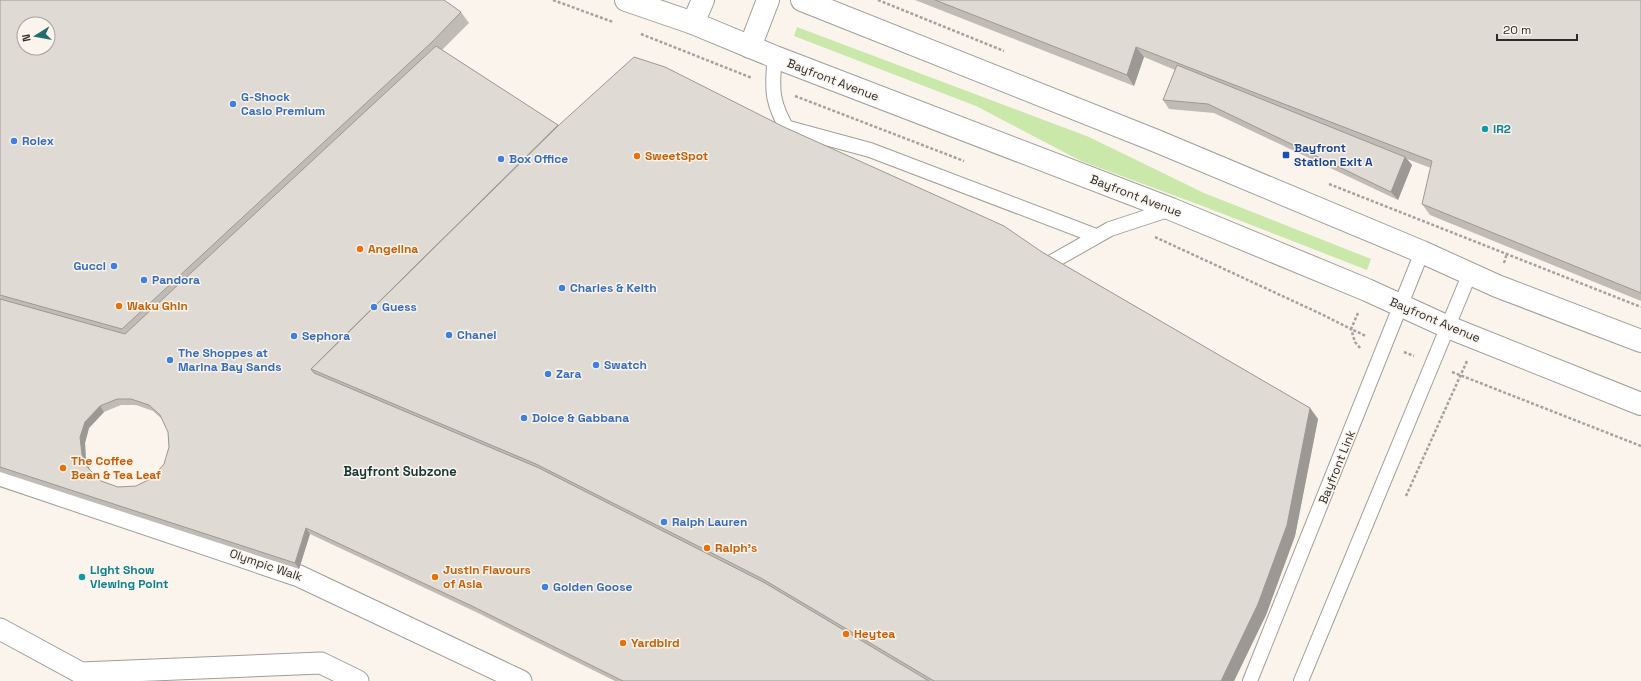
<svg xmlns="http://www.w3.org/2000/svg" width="1641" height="681" viewBox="0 0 1641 681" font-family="'Space Grotesk',sans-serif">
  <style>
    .green { fill: #c9e8aa }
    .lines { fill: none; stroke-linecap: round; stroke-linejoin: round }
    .service-casing { stroke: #a29d97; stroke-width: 16 }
    .pedestrian-casing { stroke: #a29d97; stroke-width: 23 }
    .minor-casing { stroke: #a29d97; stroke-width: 24 }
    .secondary-casing { stroke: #a29d97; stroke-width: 24 }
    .path { stroke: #a6a19c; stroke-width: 2.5; stroke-dasharray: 3 2; stroke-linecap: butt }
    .service { stroke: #fff; stroke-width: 14 }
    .pedestrian { stroke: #fff; stroke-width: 21 }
    .minor { stroke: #fff; stroke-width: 22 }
    .secondary { stroke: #fff; stroke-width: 22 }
    .wall { fill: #c0bbb5; fill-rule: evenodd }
    .shaded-wall { fill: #9c9994 }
    .building { fill: #dfdad3; stroke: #9c9994; fill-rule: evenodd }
    .shop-dot { fill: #3f7fe0; stroke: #faf4ed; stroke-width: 1.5 }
    .culture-dot { fill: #0f9aa8; stroke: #faf4ed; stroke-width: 1.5 }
    .transit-dot { fill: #1a4fb4; stroke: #faf4ed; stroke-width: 1.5 }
    .food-dot { fill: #e8710a; stroke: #faf4ed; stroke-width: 1.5 }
    .labels { text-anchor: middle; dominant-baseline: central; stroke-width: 3; stroke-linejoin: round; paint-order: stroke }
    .street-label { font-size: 12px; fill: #2d2b29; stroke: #faf4ed }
    .shop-label { font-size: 12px; font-weight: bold; fill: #366cbe; stroke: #faf4ed; text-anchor: start }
    .culture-label { font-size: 12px; font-weight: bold; fill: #0d838f; stroke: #faf4ed; text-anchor: start }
    .transit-label { font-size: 12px; font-weight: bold; fill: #164399; stroke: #faf4ed; text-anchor: start }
    .food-label { font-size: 12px; font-weight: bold; fill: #c56008; stroke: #faf4ed; text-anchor: start }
    .neighbourhood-label { font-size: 13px; font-weight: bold; fill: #143736; stroke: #faf4ed }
  </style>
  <rect width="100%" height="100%" fill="#faf4ed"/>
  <!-- green -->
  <path class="green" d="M797,27L1089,137L1204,193L1371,259L1367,270L1200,205L1081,161L976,106L794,36Z"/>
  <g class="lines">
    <defs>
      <path id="service" d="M775,57C771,91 772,104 790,134
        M785,127L870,150L1096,236
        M1050,263L1110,229L1171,209
        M1250,681L1422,252
        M1301,681L1470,273"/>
      <path id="pedestrian" d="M0,475L299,576L521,681
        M0,629L81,673L321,663L358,681"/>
      <path id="minor" d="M693,23L703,0
        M750,47L768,0"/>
      <path id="secondary" d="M626,0L693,23L775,57L1171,209L1367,290L1448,327L1641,404
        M802,0L1154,140L1422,252L1497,286L1641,341"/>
    </defs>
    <!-- service casing -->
    <use href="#service" class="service-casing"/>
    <!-- pedestrian casing -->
    <use href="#pedestrian" class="pedestrian-casing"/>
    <!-- minor casing -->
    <use href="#minor" class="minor-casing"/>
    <!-- secondary casing -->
    <use href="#secondary" class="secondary-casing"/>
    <!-- path -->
    <path class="path" d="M553,0L613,22
      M878,0L1004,51
      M641,34L752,78
      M795,96L964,161
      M1329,184L1641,307
      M1155,237L1319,313L1351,329L1355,342L1361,349
      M1504,263L1507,253
      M1358,313L1351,329L1366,336
      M1404,352L1414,356
      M1452,372L1641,446
      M1406,496L1467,361"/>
    <!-- service -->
    <use href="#service" class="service"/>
    <!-- pedestrian -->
    <use href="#pedestrian" class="pedestrian"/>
    <!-- minor -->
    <use href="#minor" class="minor"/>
    <!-- secondary -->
    <use href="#secondary" class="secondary"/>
  </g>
  <!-- wall -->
  <path class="wall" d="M0,0L461,12L469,23L442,50L558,125L784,127L1042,252L1310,408L1318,419L1295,536L1266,615L1234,681H615L478,613L310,534L299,569L0,472ZM121,405H136L153,411L162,419L168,432L169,447L164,464L152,478L136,486L118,487L101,481L90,471L86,461L85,443L89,428L104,412Z
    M915,0H1641V301L1430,215L1422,204L1431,168L1407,159L1412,165L1398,200L1214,113L1169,109L1163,100L1175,70L1144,57L1134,86Z"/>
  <!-- shaded-wall -->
  <path class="shaded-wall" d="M1136,47L1144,57L1134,86L1127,75Z
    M1405,157L1412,165L1398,200L1391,192Z
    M100,406L104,412L89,428L85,443L86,461L92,474L88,468L82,455L80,437L85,422Z
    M1310,408L1318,419L1295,536L1266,615L1234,681H1221Z
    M306,528L310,534L299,569L295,563Z"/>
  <!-- building -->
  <path class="building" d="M0,0H444L461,12L432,42L122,329L0,295ZM24,24H48V48H24Z
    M935,0H1641V293L1422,204L1432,161L1136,47L1127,75Z
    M436,46L558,125L311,369L314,373L539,468L765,583L929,681H623L474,607L306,528L295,563L0,467V299L125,334ZM117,399H131L149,405L160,415L168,432L169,447L164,464L152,478L136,486L118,487L101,481L88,468L82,455L80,437L85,422L100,406Z
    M634,57L665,67L784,127L1004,226L1042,252L1310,408L1287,525L1258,604L1221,681H934L761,578L536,464L311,369L560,124Z
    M1177,65L1405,157L1391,192L1208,104L1163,100Z"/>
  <!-- markers -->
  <g class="shop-dot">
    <circle cx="233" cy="104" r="4"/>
    <circle cx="14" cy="141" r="4"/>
    <circle cx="501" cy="159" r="4"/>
    <circle cx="114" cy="266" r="4"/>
    <circle cx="144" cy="280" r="4"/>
    <circle cx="562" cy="288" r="4"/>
    <circle cx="374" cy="307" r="4"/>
    <circle cx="449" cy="335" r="4"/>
    <circle cx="294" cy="336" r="4"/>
    <circle cx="170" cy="360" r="4"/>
    <circle cx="596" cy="365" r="4"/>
    <circle cx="548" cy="374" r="4"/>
    <circle cx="524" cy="418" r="4"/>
    <circle cx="664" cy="522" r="4"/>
    <circle cx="545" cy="587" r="4"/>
  </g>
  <g class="culture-dot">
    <circle cx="1485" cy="129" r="4"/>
    <circle cx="82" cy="577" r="4"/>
  </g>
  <rect class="transit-dot" x="1282" y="151" width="8" height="8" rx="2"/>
  <g class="food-dot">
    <circle cx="637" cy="156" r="4"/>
    <circle cx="360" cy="249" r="4"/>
    <circle cx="119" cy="306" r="4"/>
    <circle cx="63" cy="468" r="4"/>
    <circle cx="707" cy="548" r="4"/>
    <circle cx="435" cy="577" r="4"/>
    <circle cx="846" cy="634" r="4"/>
    <circle cx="623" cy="643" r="4"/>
  </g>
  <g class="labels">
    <!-- street labels -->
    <g class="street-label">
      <text transform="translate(833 80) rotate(21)">Bayfront Avenue</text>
      <text transform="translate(1136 196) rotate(21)">Bayfront Avenue</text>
      <text transform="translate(1435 320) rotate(23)">Bayfront Avenue</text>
      <text transform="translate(1337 467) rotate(-68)">Bayfront Link</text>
      <text transform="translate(266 565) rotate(19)">Olympic Walk</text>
    </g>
    <!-- shop labels -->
    <g class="shop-label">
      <text x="241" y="97">G-Shock<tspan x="241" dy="14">Casio Premium</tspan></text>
      <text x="22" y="141">Rolex</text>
      <text x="509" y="159">Box Office</text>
      <text x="106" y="266" text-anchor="end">Gucci</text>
      <text x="152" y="280">Pandora</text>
      <text x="570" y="288">Charles &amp; Keith</text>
      <text x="382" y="307">Guess</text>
      <text x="457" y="335">Chanel</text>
      <text x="302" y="336">Sephora</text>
      <text x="178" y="353">The Shoppes at<tspan x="178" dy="14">Marina Bay Sands</tspan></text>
      <text x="604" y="365">Swatch</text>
      <text x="556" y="374">Zara</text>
      <text x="532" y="418">Dolce &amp; Gabbana</text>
      <text x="672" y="522">Ralph Lauren</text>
      <text x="553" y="587">Golden Goose</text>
    </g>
    <!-- culture labels -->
    <g class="culture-label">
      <text x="1493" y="129">IR2</text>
      <text x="90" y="570">Light Show<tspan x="90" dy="14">Viewing Point</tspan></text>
    </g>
    <!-- transit labels -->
    <g class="transit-label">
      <text x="1294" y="148">Bayfront<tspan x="1294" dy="14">Station Exit A</tspan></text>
    </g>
    <!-- food labels -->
    <g class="food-label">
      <text x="645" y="156">SweetSpot</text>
      <text x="368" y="249">Angelina</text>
      <text x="127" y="306">Waku Ghin</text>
      <text x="71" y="461">The Coffee<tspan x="71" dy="14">Bean &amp; Tea Leaf</tspan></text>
      <text x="715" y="548">Ralph's</text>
      <text x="443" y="570">Justin Flavours<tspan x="443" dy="14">of Asia</tspan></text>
      <text x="854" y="634">Heytea</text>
      <text x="631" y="643">Yardbird</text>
    </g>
    <!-- neighbourhood labels -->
    <g class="neighbourhood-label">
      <text x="400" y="471">Bayfront Subzone</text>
    </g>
  </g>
  <!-- north arrow -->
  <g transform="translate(36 36) rotate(259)"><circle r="19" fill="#faf4ed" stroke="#a8a49f"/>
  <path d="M0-3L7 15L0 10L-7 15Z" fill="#226d6c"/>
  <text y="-6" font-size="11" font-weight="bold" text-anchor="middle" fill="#2d2b29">N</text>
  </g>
  <!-- scale -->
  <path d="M1497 34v6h80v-6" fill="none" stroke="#2d2b29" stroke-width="2"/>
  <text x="1503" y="34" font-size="12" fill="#2d2b29" stroke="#faf4ed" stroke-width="3" paint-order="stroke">20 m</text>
</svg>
